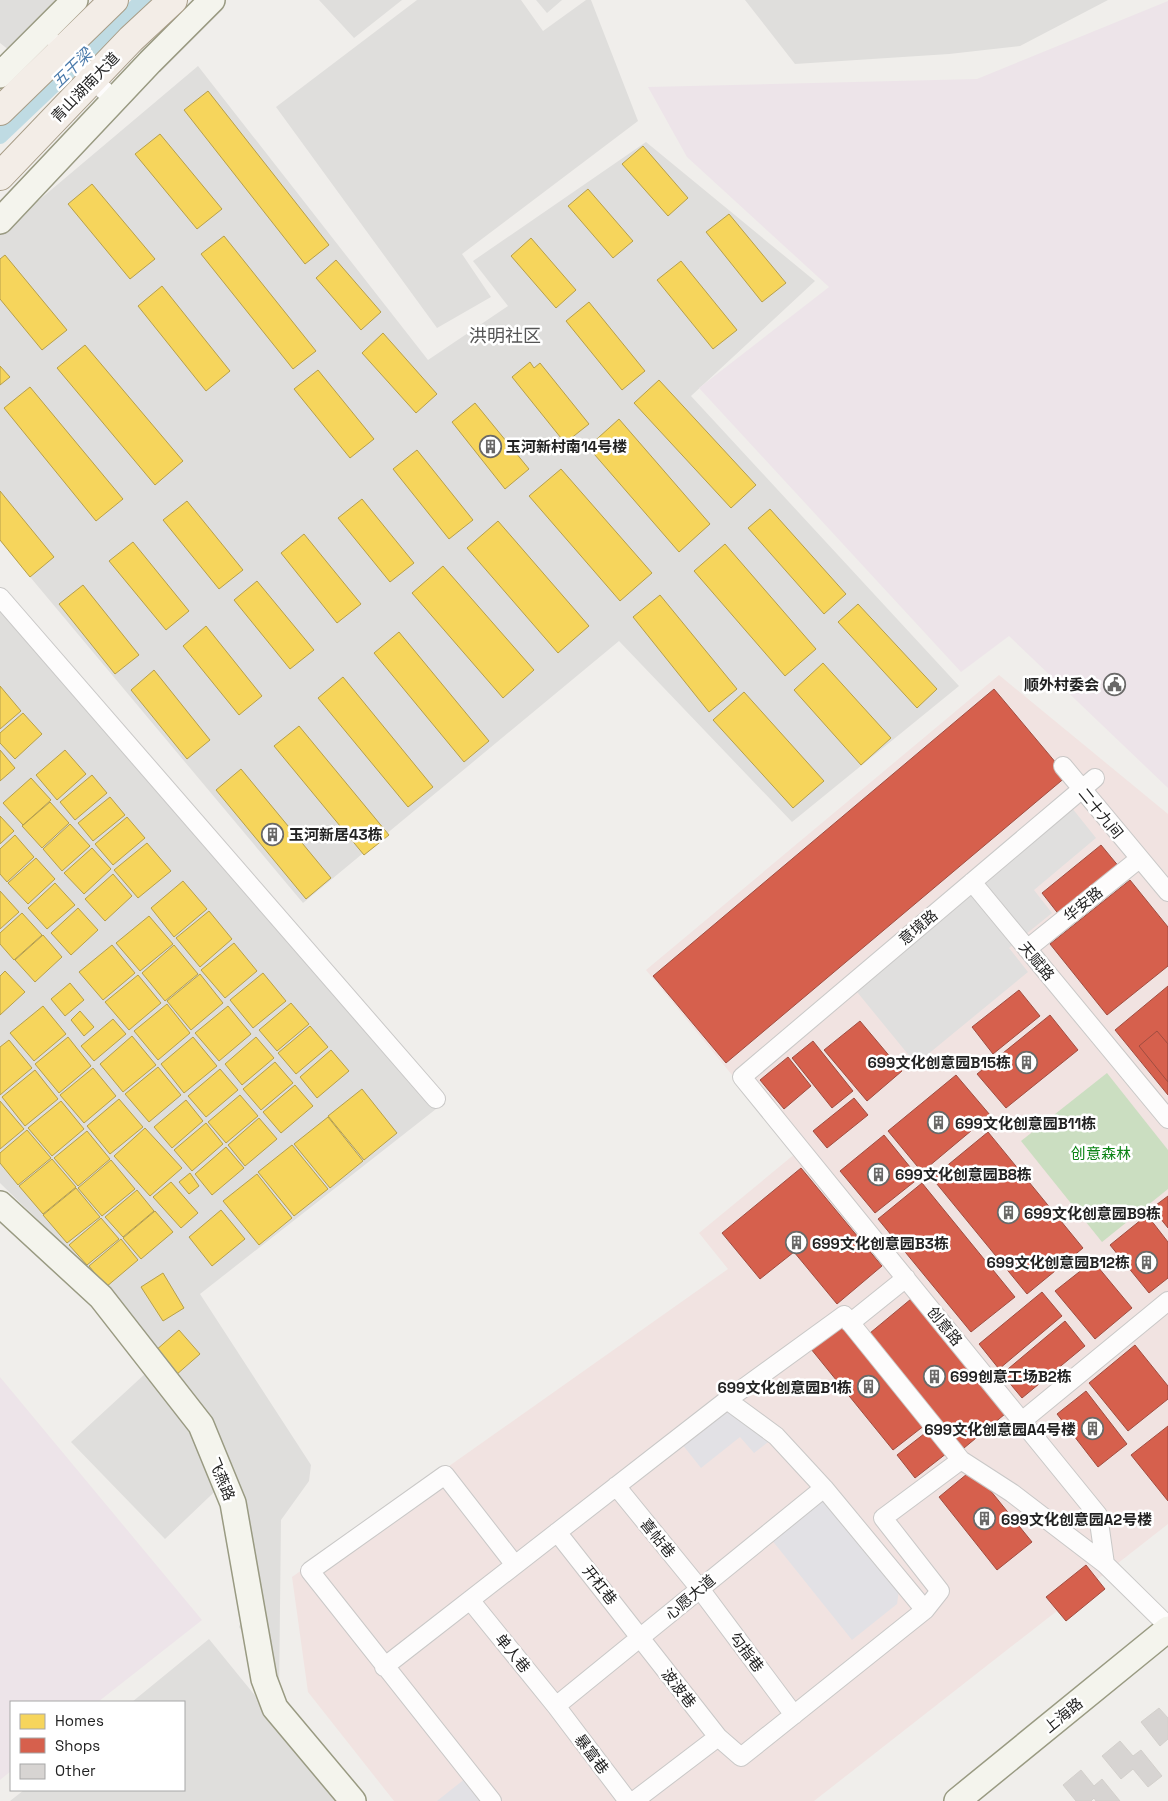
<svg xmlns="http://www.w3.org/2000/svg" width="1168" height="1801" viewBox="0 0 1168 1801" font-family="'Space Grotesk','Noto Sans SC',sans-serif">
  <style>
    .residential { fill: #dfdedc }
    .commercial { fill: #f1e3e1 }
    .industrial { fill: #ede4e9 }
    .forest { fill: #cbdec1 }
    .parking { fill: #e0dfde }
    .plaza { fill: #e2e1e5 }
    .homes { fill: #f6d55c; stroke: #b69f4b }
    .shops { fill: #d6604d; stroke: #a04d40 }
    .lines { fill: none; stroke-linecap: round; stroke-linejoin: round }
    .canal { stroke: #bfdbe3; stroke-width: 16 }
    .building { fill: #d7d4d2; stroke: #d3d0cc }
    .street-casing { stroke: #c9c8c7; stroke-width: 20 }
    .secondary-casing { stroke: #999a82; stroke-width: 28 }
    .primary-casing { stroke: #a79c86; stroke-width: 30 }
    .street { stroke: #fdfcfc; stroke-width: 18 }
    .secondary { stroke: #f4f4ed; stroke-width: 25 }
    .primary { stroke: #f3ede7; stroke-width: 28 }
    .labels { text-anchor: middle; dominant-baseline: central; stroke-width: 5; stroke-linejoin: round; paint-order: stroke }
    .street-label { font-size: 15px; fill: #222; stroke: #fff }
    .poi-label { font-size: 15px; font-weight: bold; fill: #222; stroke: #fff; text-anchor: start }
    .park-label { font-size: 15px; fill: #0c8416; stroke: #fff }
    .water-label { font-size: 16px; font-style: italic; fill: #4a7aab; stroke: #fff }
    .quarter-label { font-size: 18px; fill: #555; stroke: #fff }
  </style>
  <rect width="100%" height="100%" fill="#f0eeeb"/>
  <!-- residential -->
  <path class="residential" d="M0,0H66L14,54L0,43Z
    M319,0H402L354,38Z
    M417,0H521L543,31L586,0H591L638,121L462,254L491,297L437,328L276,107Z
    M536,0H562L547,13Z
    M745,0H1108L1020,46L949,54L795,64Z
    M198,66L428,360L508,306L473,261L646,142L815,281L691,396L959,686L792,822L619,641L303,903L0,541V233Z
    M0,597L436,1109L200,1294L311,1465L309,1481L281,1520L279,1693L239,1627L258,1575L230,1477L165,1539L71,1442L159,1361L84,1265L0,1183Z
    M209,1639L341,1801H10L24,1790H184V1702H132Z"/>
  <!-- commercial -->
  <path class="commercial" d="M999,675L1168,814V1524L814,1801H394L308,1692L292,1577L728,1269L699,1233L796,1153L646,970Z"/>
  <!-- industrial -->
  <path class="industrial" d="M1168,1V788L1009,636L961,672L699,388L829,287L687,157L648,87L977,79Z
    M0,1377L202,1620L98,1702H11V1771L0,1780Z"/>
  <!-- forest -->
  <path class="forest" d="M1107,1073L1168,1150V1189L1102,1242L1021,1141Z"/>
  <!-- parking -->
  <path class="parking" d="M1072,808L1096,838L1034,890L1052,913L1009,948L1028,972L916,1064L853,987Z"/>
  <!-- plaza -->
  <path class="plaza" d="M736,1409L776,1436L754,1453L740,1437L701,1468L682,1444L716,1418Z
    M824,1488L899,1589L897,1604L852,1640L767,1534Z
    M471,1774L492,1801H437Z"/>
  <!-- homes -->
  <path class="homes" d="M208,91L329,245L305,264L184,110Z
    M160,134L222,209L197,229L135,154Z
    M643,146L688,198L668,216L622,164Z
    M92,184L155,259L130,279L68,204Z
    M588,189L633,241L613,258L568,206Z
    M729,214L786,283L762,302L706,232Z
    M224,236L316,351L293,369L201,254Z
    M531,238L576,290L556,308L511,256Z
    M5,255L67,330L42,350L0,299V259Z
    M336,260L381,312L361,330L316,278Z
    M681,261L737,330L713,349L657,280Z
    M162,286L230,371L206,391L138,306Z
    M589,302L645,371L622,390L566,321Z
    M383,333L437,394L416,413L362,353Z
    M85,345L183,461L155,485L57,368Z
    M530,362L534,368L540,363L589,424L565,443L512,377Z
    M0,366L10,377L0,385Z
    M318,370L374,439L350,458L294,389Z
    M659,380L756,485L731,508L634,403Z
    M30,387L123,499L96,521L4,408Z
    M475,403L529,469L505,489L452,422Z
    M619,419L710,524L679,552L588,447Z
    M417,450L473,520L449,539L393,469Z
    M561,469L652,573L620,601L529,496Z
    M0,491L54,557L30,577L0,540Z
    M362,499L414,563L390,582L338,518Z
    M187,501L243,570L219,589L163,520Z
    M770,509L846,594L824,614L748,528Z
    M498,521L589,626L558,653L467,548Z
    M304,534L361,604L337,623L281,553Z
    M133,542L189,611L166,630L109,561Z
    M725,544L816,649L785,676L694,571Z
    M443,566L534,670L503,698L412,593Z
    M257,581L314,650L290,669L234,600Z
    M83,585L139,655L115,674L59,604Z
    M660,595L737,689L709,712L633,617Z
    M858,604L937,689L917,708L838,622Z
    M206,626L262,696L239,715L183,646Z
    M399,632L489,741L464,762L374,653Z
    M823,663L891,738L861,765L794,690Z
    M154,670L210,740L187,759L131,690Z
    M343,677L433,787L408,807L318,698Z
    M0,686L21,711L0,729Z
    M744,692L824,781L793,808L713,720Z
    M23,713L42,734L15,759L0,743V733Z
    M299,726L389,835L364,855L274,746Z
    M0,750L15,768L0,781Z
    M65,750L86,774L57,800L36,775Z
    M241,769L331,878L306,899L216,790Z
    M92,775L107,793L75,820L60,802Z
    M31,778L51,800L23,825L3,803Z
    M110,797L125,815L93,841L78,823Z
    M50,802L69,823L42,848L22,826Z
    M0,816L14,831L0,844Z
    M127,817L145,838L113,865L95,844Z
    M70,824L90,846L62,871L43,849Z
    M15,835L34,857L7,882L0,874V849Z
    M147,843L171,871L138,898L114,870Z
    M92,848L111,869L84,894L64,873Z
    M36,858L55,879L28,904L8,883Z
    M113,874L132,896L105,921L85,899Z
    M183,881L207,909L174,937L151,908Z
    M55,883L75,905L47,929L28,908Z
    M0,891L19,912L0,929Z
    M78,908L98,930L71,955L51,933Z
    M209,911L232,939L200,967L176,938Z
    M22,913L42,935L14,960L0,944V933Z
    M149,916L173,944L140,971L116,943Z
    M43,935L62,957L35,982L15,960Z
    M234,943L257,971L225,998L201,970Z
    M112,945L135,973L103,1000L79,972Z
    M174,945L198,974L165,1001L142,973Z
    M5,971L25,992L0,1015V976Z
    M263,973L286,1001L253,1028L230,1000Z
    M200,974L223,1003L191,1030L167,1001Z
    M138,975L161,1003L129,1030L105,1002Z
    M70,983L84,1000L65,1016L51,999Z
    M291,1003L309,1024L277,1051L259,1030Z
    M167,1004L190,1033L158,1060L134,1031Z
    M43,1006L66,1034L34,1061L10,1033Z
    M228,1006L251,1034L219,1061L195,1033Z
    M80,1011L94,1027L84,1036L71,1020Z
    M113,1019L126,1034L94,1061L81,1046Z
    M310,1026L328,1047L296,1074L278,1053Z
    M132,1036L156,1065L123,1092L100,1064Z
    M68,1037L91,1066L59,1093L35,1064Z
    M193,1037L217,1066L184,1093L161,1064Z
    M256,1037L274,1058L242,1085L225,1064Z
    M9,1040L32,1068L0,1095V1047Z
    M331,1050L349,1071L317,1098L300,1077Z
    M275,1062L293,1083L261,1110L243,1089Z
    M158,1067L181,1095L149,1122L125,1094Z
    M93,1068L116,1096L84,1123L60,1095Z
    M220,1069L238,1090L206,1117L188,1096Z
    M35,1070L58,1099L25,1126L2,1097Z
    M295,1085L313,1106L281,1133L263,1112Z
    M362,1089L397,1133L364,1160L328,1116Z
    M240,1095L258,1116L226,1143L208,1122Z
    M119,1099L143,1127L110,1154L87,1126Z
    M186,1100L203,1121L172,1148L154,1127Z
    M0,1101L24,1129L0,1149Z
    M61,1101L84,1129L52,1156L28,1128Z
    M328,1117L363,1161L330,1188L294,1144Z
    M259,1118L277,1139L245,1166L228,1145Z
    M206,1123L223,1144L192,1171L174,1150Z
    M145,1128L182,1168L150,1196L114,1156Z
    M27,1130L51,1158L18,1185L0,1163V1153Z
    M87,1131L110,1159L78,1186L54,1158Z
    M292,1145L328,1189L294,1216L258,1172Z
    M226,1147L244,1168L212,1195L195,1174Z
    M52,1159L76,1187L43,1214L19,1186Z
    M111,1160L135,1189L102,1216L78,1188Z
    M190,1173L199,1186L189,1194L179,1182Z
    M257,1174L292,1218L259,1245L223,1201Z
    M171,1182L198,1213L181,1228L153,1197Z
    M76,1188L100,1217L67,1243L43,1215Z
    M137,1190L154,1211L123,1237L105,1217Z
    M221,1210L245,1239L212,1266L189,1237Z
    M155,1211L173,1232L141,1259L123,1238Z
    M101,1218L119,1239L87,1265L69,1245Z
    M121,1239L138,1260L106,1287L89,1266Z
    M163,1273L184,1308L163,1321L141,1287Z
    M179,1330L200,1354L176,1375L155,1351Z"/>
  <!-- shops -->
  <path class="shops" d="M994,689L1067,776L726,1063L653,976Z
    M1101,845L1120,868L1060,916L1042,893Z
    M1130,880L1168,927V966L1107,1015L1050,944Z
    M1168,986V1095L1115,1030Z
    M1019,990L1040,1016L993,1054L972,1027Z
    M1050,1015L1078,1050L1006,1108L977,1074Z
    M860,1021L902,1071L867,1101L824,1050Z
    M1157,1031L1168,1044V1082L1139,1046Z
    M813,1041L853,1091L832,1108L792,1058Z
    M788,1057L811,1086L784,1109L760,1080Z
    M956,1075L990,1115L922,1172L888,1131Z
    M854,1098L868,1115L827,1148L813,1131Z
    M988,1132L1083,1248L1027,1294L932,1178Z
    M884,1135L919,1178L875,1213L840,1171Z
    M801,1168L882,1266L837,1304L794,1252L760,1279L722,1233Z
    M922,1183L1015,1297L971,1332L878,1219Z
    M1168,1196V1228L1152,1208Z
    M1147,1215L1168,1242V1278L1149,1293L1110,1245Z
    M1093,1261L1132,1308L1095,1339L1055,1291Z
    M1042,1292L1062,1316L999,1369L979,1344Z
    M911,1299L1005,1414L958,1453L864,1338Z
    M1065,1321L1085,1346L1022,1398L1002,1374Z
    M843,1323L925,1425L893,1450L811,1349Z
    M1135,1345L1168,1386V1399L1128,1431L1089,1383Z
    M1086,1391L1127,1444L1098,1467L1057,1414Z
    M1168,1426V1501L1131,1455Z
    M929,1430L947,1453L915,1478L897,1455Z
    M973,1469L1032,1542L997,1570L939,1497Z
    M1086,1565L1105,1589L1066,1621L1046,1597Z"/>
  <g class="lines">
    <!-- canal -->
    <path class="canal" d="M0,136L143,0"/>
  </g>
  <!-- building -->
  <path class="building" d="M1159,1708L1168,1718V1739L1160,1746L1141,1722Z
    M1120,1741L1133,1756L1141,1750L1162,1776L1148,1787L1133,1769L1121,1779L1102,1756Z
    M1081,1770L1094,1786L1102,1779L1120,1801H1096L1094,1798L1091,1801H1076L1063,1785Z"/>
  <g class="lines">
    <defs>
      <path id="street" d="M57,44L114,100
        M0,597L436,1099
        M1063,766L1168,892
        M1095,778L742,1077L1098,1515L1105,1564L1168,1626
        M972,882L1168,1119
        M1027,949L1139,859
        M850,1323L906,1278
        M727,1400L776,1436L824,1488L925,1610
        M1022,1421L1168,1301
        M616,1486L700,1589L794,1715
        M557,1532L718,1737
        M470,1600L556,1706L628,1801
        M384,1667L727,1400L844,1315L961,1460L1012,1493L1105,1564
        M556,1706L824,1488
        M492,1801L310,1571L445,1475L515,1565
        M634,1801L718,1737L741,1757L925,1610L940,1591L883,1518L961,1460"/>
      <path id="secondary" d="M0,75L75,0
        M0,221L150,62L212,0
        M0,1204L101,1297L201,1425L233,1503L264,1679L275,1708L353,1801
        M957,1801L1168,1629"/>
      <path id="primary" d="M0,111L114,0
        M0,176L131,39L173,0"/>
    </defs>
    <!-- street casing -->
    <use href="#street" class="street-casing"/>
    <!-- secondary casing -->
    <use href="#secondary" class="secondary-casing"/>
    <!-- primary casing -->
    <use href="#primary" class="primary-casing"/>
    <!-- street -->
    <use href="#street" class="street"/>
    <!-- secondary -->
    <use href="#secondary" class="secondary"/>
    <!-- primary -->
    <use href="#primary" class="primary"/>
  </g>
  <!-- icons -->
  <defs>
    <symbol id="building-ring" viewBox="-11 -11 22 22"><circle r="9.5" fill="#fff" stroke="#6a6968" stroke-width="1.5"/><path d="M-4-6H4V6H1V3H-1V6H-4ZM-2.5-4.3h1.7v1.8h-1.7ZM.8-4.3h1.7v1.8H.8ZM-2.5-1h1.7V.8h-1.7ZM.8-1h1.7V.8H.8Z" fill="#6a6968"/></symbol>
    <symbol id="civic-ring" viewBox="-11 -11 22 22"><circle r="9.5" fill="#fff" stroke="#6a6968" stroke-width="1.5"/><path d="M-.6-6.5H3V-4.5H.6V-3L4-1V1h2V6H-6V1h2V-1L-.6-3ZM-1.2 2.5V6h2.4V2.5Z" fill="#6a6968"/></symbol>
  </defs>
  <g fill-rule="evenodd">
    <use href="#building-ring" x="478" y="434" width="25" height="25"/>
    <use href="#civic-ring" x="1102" y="672" width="25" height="25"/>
    <use href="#building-ring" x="260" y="822" width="25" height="25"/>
    <use href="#building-ring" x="1014" y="1050" width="25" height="25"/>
    <use href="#building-ring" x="926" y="1110" width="25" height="25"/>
    <use href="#building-ring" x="866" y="1162" width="25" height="25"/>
    <use href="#building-ring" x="996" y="1200" width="25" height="25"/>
    <use href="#building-ring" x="784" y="1230" width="25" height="25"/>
    <use href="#building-ring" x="1134" y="1250" width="25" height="25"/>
    <use href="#building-ring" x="922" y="1364" width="25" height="25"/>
    <use href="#building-ring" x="856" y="1374" width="25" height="25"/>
    <use href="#building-ring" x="1080" y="1416" width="25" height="25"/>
    <use href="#building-ring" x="972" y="1506" width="25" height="25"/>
  </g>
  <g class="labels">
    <!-- street labels -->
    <g class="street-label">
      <text transform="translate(85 87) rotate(-46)">青山湖南大道</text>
      <text transform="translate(1101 813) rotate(51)">二十九间</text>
      <text transform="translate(1083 904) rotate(-39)">华安路</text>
      <text transform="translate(918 927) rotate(-40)">意境路</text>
      <text transform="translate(1037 961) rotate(50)">天赋路</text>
      <text transform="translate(945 1326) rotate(51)">创意路</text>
      <text transform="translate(222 1479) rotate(68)">飞燕路</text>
      <text transform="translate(658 1538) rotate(51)">喜帖巷</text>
      <text transform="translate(600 1585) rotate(52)">开杠巷</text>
      <text transform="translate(690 1597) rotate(-40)">心愿大道</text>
      <text transform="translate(747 1652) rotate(53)">勾指巷</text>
      <text transform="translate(513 1653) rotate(51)">单人巷</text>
      <text transform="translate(679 1688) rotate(52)">波波巷</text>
      <text transform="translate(1063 1715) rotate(-39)">上海路</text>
      <text transform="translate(592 1754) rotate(53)">暴富巷</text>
    </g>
    <!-- poi labels -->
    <g class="poi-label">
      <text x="506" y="446">玉河新村南14号楼</text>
      <text x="1099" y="684" text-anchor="end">顺外村委会</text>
      <text x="289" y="834">玉河新居43栋</text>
      <text x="1011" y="1062" text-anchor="end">699文化创意园B15栋</text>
      <text x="955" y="1123">699文化创意园B11栋</text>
      <text x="895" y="1174">699文化创意园B8栋</text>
      <text x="1024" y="1213">699文化创意园B9栋</text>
      <text x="812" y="1243">699文化创意园B3栋</text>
      <text x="1130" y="1262" text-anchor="end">699文化创意园B12栋</text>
      <text x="950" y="1376">699创意工场B2栋</text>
      <text x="852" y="1387" text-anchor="end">699文化创意园B1栋</text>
      <text x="1076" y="1429" text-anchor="end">699文化创意园A4号楼</text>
      <text x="1001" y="1519">699文化创意园A2号楼</text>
    </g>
    <!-- park labels -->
    <g class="park-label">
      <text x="1101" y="1153">创意森林</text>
    </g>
    <!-- water labels -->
    <g class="water-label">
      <text transform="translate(72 68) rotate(-44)">五干梁</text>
    </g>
    <!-- quarter labels -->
    <g class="quarter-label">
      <text x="505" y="335">洪明社区</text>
    </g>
  </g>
  <!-- legend -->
  <rect x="10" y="1701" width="175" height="90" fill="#ffffff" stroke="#a7a7a7"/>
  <rect x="20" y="1714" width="25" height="15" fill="#f6d55c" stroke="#a7a7a7"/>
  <text x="55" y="1726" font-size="15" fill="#222222">Homes</text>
  <rect x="20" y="1738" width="25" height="15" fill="#d6604d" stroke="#a7a7a7"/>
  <text x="55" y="1751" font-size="15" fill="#222222">Shops</text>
  <rect x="20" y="1764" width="25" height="15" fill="#d7d4d2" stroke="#a7a7a7"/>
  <text x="55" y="1776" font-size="15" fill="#222222">Other</text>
</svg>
